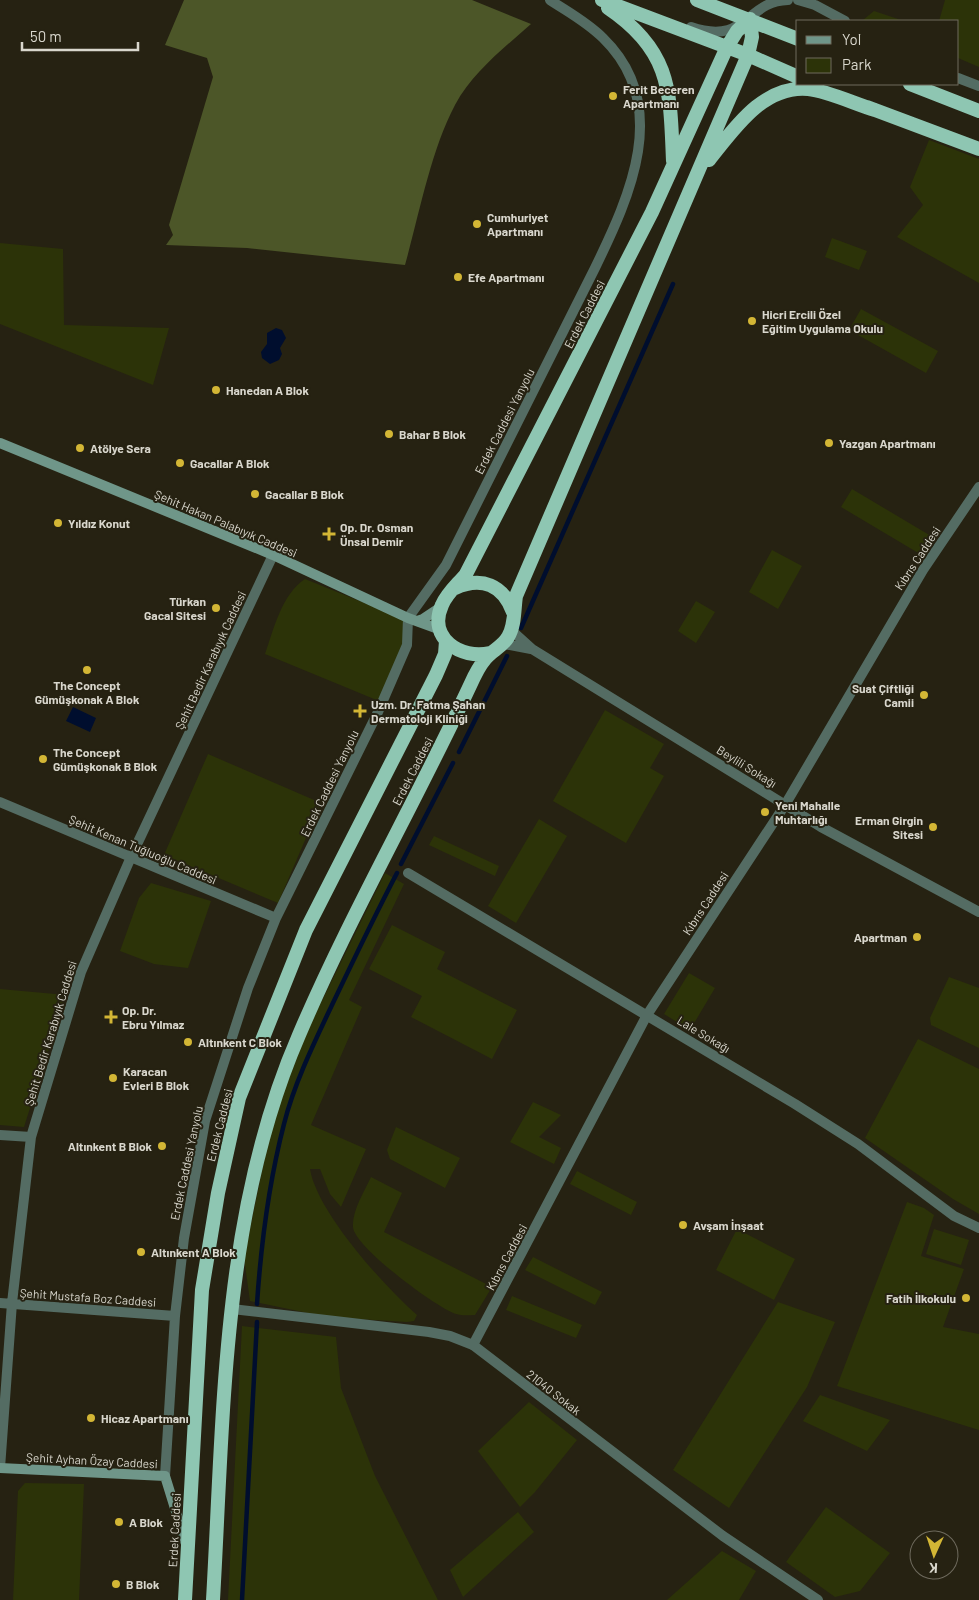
<svg xmlns="http://www.w3.org/2000/svg" width="979" height="1600" viewBox="0 0 979 1600" font-family="Barlow,sans-serif">
  <style>
    .green { fill: #2c3308 }
    .forest { fill: #4c5628 }
    .water { fill: #000e2e }
    .lines { fill: none; stroke-linecap: round; stroke-linejoin: round }
    .stream { stroke: #000e2e; stroke-width: 4.5 }
    .minor { stroke: #546c63; stroke-width: 10 }
    .tertiary { stroke: #546c63; stroke-width: 10 }
    .secondary { stroke: #6f9689; stroke-width: 10 }
    .trunk { stroke: #8ec6b2; stroke-width: 14 }
    .poi-dot { fill: #d3b635; stroke: #262212; stroke-width: 2 }
    .labels { text-anchor: middle; dominant-baseline: central; stroke-width: 4; stroke-linejoin: round; paint-order: stroke }
    .poi-label { font-size: 12px; font-weight: bold; fill: #d9d7cd; stroke: #262212; text-anchor: start }
    .street-label { font-size: 12px; fill: #d9d7cd; stroke: #262212 }
  </style>
  <rect width="100%" height="100%" fill="#262212"/>
  <!-- green -->
  <path class="green" d="M945,0H979V67L958,58V21H939Z
    M874,11L904,21L863,20Z
    M929,140L979,159V283L897,237L923,205L910,187Z
    M832,238L867,251L859,270L825,257Z
    M0,243L63,249L64,325L169,328L153,385L0,324Z
    M861,309L938,351L926,373L849,330Z
    M852,489L931,536L920,554L841,507Z
    M772,550L802,566L778,609L749,592Z
    M305,579L404,619L405,645L379,701L265,654C274,628 282,594 305,579Z
    M696,601L715,612L696,643L678,631Z
    M605,710L664,744L650,768L664,776L626,843L553,801Z
    M208,754L321,803L278,903L164,855Z
    M539,819L567,836L516,923L488,906Z
    M434,836L499,866L495,876L429,845Z
    M385,873L404,884L349,1000L362,1007L311,1125L366,1149L341,1207L330,1194L320,1169H310C317,1212 384,1286 417,1315L414,1321L407,1322L327,1317L250,1301L244,1258L267,1147L279,1104L308,1029Z
    M151,883L211,901L188,968L154,964L120,951L139,898Z
    M392,925L445,952L437,969L517,1010L492,1059L411,1017L422,996L369,969Z
    M689,973L715,988L690,1030L664,1014Z
    M949,977L979,988V1048L931,1025L930,1018Z
    M0,989L66,995L24,1127L0,1125Z
    M918,1039L979,1069V1214L953,1199L865,1138Z
    M533,1102L561,1115L539,1137L561,1148L554,1164L510,1142Z
    M396,1127L460,1158L445,1188L390,1159L387,1150Z
    M577,1171L637,1202L631,1215L570,1184Z
    M371,1177L402,1193L384,1232L492,1287L475,1315C470,1315 462,1316 456,1314C437,1308 354,1247 353,1227C352,1211 364,1192 371,1177Z
    M907,1202L924,1208L934,1215L921,1256L964,1269L943,1327L979,1334V1430L837,1386Z
    M737,1229L795,1259L774,1300L716,1270Z
    M934,1229L969,1240L961,1265L926,1254Z
    M533,1257L602,1292L595,1305L525,1270Z
    M512,1296L582,1325L576,1338L506,1310Z
    M778,1302L835,1322L807,1387L729,1508L673,1470Z
    M242,1326L336,1337L341,1388L375,1476L438,1600H228Z
    M820,1395L890,1420L867,1451L803,1421Z
    M529,1402L577,1440L535,1492L520,1507L478,1451Z
    M25,1483L84,1484L79,1600H13L18,1491Z
    M826,1507L890,1553L860,1591L835,1597L786,1562Z
    M518,1512L534,1532L463,1597L450,1570Z
    M722,1551L756,1571L739,1600H667Z"/>
  <!-- forest -->
  <path class="forest" d="M184,0H472L531,24C504,48 473,72 455,105C431,150 419,215 405,265L247,248L166,245L173,235L169,225L213,77L207,58L165,45Z"/>
  <!-- water -->
  <path class="water" d="M276,328L282,330L286,338L280,348L282,354L279,360L270,364L262,358L261,352L267,344V333Z
    M73,707L96,718L90,732L66,721Z"/>
  <g class="lines">
    <!-- stream -->
    <path class="stream" d="M521,628L673,284
      M459,752L507,656
      M401,864L453,763
      M257,1304C261,1244 269,1182 284,1124C294,1084 314,1043 332,1005C353,961 374,917 397,873
      M242,1600L257,1322"/>
    <!-- minor -->
    <path class="minor" d="M0,802L276,918
      M408,873L795,1104L858,1144L954,1216L979,1228
      M0,1135L31,1137
      M0,1303L175,1316
      M473,1345L647,1015L785,805L923,570L979,487
      M0,1468L12,1303L31,1137L81,972L131,857L273,555
      M165,1476L175,1316L184,1238L205,1121L248,988L276,918L378,712L407,645L408,618L446,565L595,268C630,196 672,105 603,38C587,22 568,12 550,0"/>
    <!-- tertiary -->
    <path class="tertiary" d="M798,0L815,5L845,21
      M691,27C747,46 746,1 788,0
      M958,78L979,86
      M511,630L532,649L821,827L979,912
      M504,644L531,649
      M232,1309L429,1332L450,1336L473,1345L723,1536L818,1600"/>
    <!-- secondary -->
    <path class="secondary" d="M0,443L273,555L408,618L441,630
      M417,621L423,619L441,607
      M0,1468L165,1476L186,1544"/>
    <!-- trunk -->
    <path class="trunk" d="M602,0L748,55L798,77
      M697,0L798,39
      M608,8C672,51 670,92 673,161
      M910,84L979,111
      M867,107L979,149
      M709,160C734,129 763,85 808,89C828,91 855,104 875,110
      M455,588C482,576 503,585 513,612
      M490,653C461,660 427,638 442,605C447,593 458,584 466,574L652,212L727,47L737,31L750,19
      M185,1600L202,1290L218,1193L239,1098L306,930L436,675L445,654L446,641
      M213,1600C224,1410 222,1212 299,1035C351,913 418,798 474,677C478,669 482,661 489,655C495,649 503,646 508,637C515,626 514,609 516,596L748,55L752,37L750,19"/>
  </g>
  <!-- markers -->
  <g class="poi-dot">
    <circle cx="613" cy="96" r="5"/>
    <circle cx="477" cy="224" r="5"/>
    <circle cx="458" cy="277" r="5"/>
    <circle cx="752" cy="321" r="5"/>
    <circle cx="216" cy="390" r="5"/>
    <circle cx="389" cy="434" r="5"/>
    <circle cx="829" cy="443" r="5"/>
    <circle cx="80" cy="448" r="5"/>
    <circle cx="180" cy="463" r="5"/>
    <circle cx="255" cy="494" r="5"/>
    <circle cx="58" cy="523" r="5"/>
    <path d="M326.5 526.5h5v5h5v5h-5v5h-5v-5h-5v-5h5z"/>
    <circle cx="216" cy="608" r="5"/>
    <circle cx="87" cy="670" r="5"/>
    <circle cx="924" cy="695" r="5"/>
    <path d="M357.5 703.5h5v5h5v5h-5v5h-5v-5h-5v-5h5z"/>
    <circle cx="43" cy="759" r="5"/>
    <circle cx="765" cy="812" r="5"/>
    <circle cx="933" cy="827" r="5"/>
    <circle cx="917" cy="937" r="5"/>
    <path d="M108.5 1009.5h5v5h5v5h-5v5h-5v-5h-5v-5h5z"/>
    <circle cx="188" cy="1042" r="5"/>
    <circle cx="113" cy="1078" r="5"/>
    <circle cx="162" cy="1146" r="5"/>
    <circle cx="683" cy="1225" r="5"/>
    <circle cx="141" cy="1252" r="5"/>
    <circle cx="966" cy="1298" r="5"/>
    <circle cx="91" cy="1418" r="5"/>
    <circle cx="119" cy="1522" r="5"/>
    <circle cx="116" cy="1584" r="5"/>
  </g>
  <g class="labels">
    <!-- poi labels -->
    <g class="poi-label">
      <text x="623" y="89">Ferit Beceren<tspan x="623" dy="14">Apartmanı</tspan></text>
      <text x="487" y="217">Cumhuriyet<tspan x="487" dy="14">Apartmanı</tspan></text>
      <text x="468" y="277">Efe Apartmanı</text>
      <text x="762" y="314">Hicri Ercili Özel<tspan x="762" dy="14">Eğitim Uygulama Okulu</tspan></text>
      <text x="226" y="390">Hanedan A Blok</text>
      <text x="399" y="434">Bahar B Blok</text>
      <text x="839" y="443">Yazgan Apartmanı</text>
      <text x="90" y="448">Atölye Sera</text>
      <text x="190" y="463">Gacallar A Blok</text>
      <text x="265" y="494">Gacallar B Blok</text>
      <text x="68" y="523">Yıldız Konut</text>
      <text x="340" y="527">Op. Dr. Osman<tspan x="340" dy="14">Ünsal Demir</tspan></text>
      <text x="206" y="601" text-anchor="end">Türkan<tspan x="206" dy="14">Gacal Sitesi</tspan></text>
      <text x="87" y="685" text-anchor="middle">The Concept<tspan x="87" dy="14">Gümüşkonak A Blok</tspan></text>
      <text x="914" y="688" text-anchor="end">Suat Çiftliği<tspan x="914" dy="14">Camii</tspan></text>
      <text x="371" y="704">Uzm. Dr. Fatma Şahan<tspan x="371" dy="14">Dermatoloji Kliniği</tspan></text>
      <text x="53" y="752">The Concept<tspan x="53" dy="14">Gümüşkonak B Blok</tspan></text>
      <text x="775" y="805">Yeni Mahalle<tspan x="775" dy="14">Muhtarlığı</tspan></text>
      <text x="923" y="820" text-anchor="end">Erman Girgin<tspan x="923" dy="14">Sitesi</tspan></text>
      <text x="907" y="937" text-anchor="end">Apartman</text>
      <text x="122" y="1010">Op. Dr.<tspan x="122" dy="14">Ebru Yılmaz</tspan></text>
      <text x="198" y="1042">Altınkent C Blok</text>
      <text x="123" y="1071">Karacan<tspan x="123" dy="14">Evleri B Blok</tspan></text>
      <text x="152" y="1146" text-anchor="end">Altınkent B Blok</text>
      <text x="693" y="1225">Avşam İnşaat</text>
      <text x="151" y="1252">Altınkent A Blok</text>
      <text x="956" y="1298" text-anchor="end">Fatih İlkokulu</text>
      <text x="101" y="1418">Hicaz Apartmanı</text>
      <text x="129" y="1522">A Blok</text>
      <text x="126" y="1584">B Blok</text>
    </g>
    <!-- street labels -->
    <g class="street-label">
      <text transform="translate(584 314) rotate(-63)">Erdek Caddesi</text>
      <text transform="translate(504 421) rotate(-63)">Erdek Caddesi Yanyolu</text>
      <text transform="translate(226 523) rotate(23)">Şehit Hakan Palabıyık Caddesi</text>
      <text transform="translate(917 558) rotate(-57)">Kıbrıs Caddesi</text>
      <text transform="translate(210 660) rotate(-65)">Şehit Bedir Karabıyık Caddesi</text>
      <text transform="translate(747 766) rotate(32)">Beylili Sokağı</text>
      <text transform="translate(412 771) rotate(-63)">Erdek Caddesi</text>
      <text transform="translate(329 783) rotate(-64)">Erdek Caddesi Yanyolu</text>
      <text transform="translate(143 849) rotate(23)">Şehit Kenan Tuğluoğlu Caddesi</text>
      <text transform="translate(705 903) rotate(-57)">Kıbrıs Caddesi</text>
      <text transform="translate(50 1033) rotate(-73)">Şehit Bedir Karabıyık Caddesi</text>
      <text transform="translate(704 1034) rotate(31)">Lale Sokağı</text>
      <text transform="translate(219 1125) rotate(-76)">Erdek Caddesi</text>
      <text transform="translate(186 1163) rotate(-78)">Erdek Caddesi Yanyolu</text>
      <text transform="translate(506 1257) rotate(-62)">Kıbrıs Caddesi</text>
      <text transform="translate(88 1297) rotate(4)">Şehit Mustafa Boz Caddesi</text>
      <text transform="translate(554 1392) rotate(38)">21040 Sokak</text>
      <text transform="translate(92 1460) rotate(3)">Şehit Ayhan Özay Caddesi</text>
      <text transform="translate(174 1530) rotate(-87)">Erdek Caddesi</text>
    </g>
  </g>
  <!-- legend -->
  <rect x="796" y="20" width="162" height="65" fill="#262212" stroke="#6e6a5d"/>
  <rect x="806" y="36" width="25" height="8" fill="#6f9689" stroke="#6e6a5d"/>
  <text x="842" y="45" font-size="15" fill="#d9d7cd">Yol</text>
  <rect x="806" y="58" width="25" height="15" fill="#2c3308" stroke="#6e6a5d"/>
  <text x="842" y="70" font-size="15" fill="#d9d7cd">Park</text>
  <!-- north arrow -->
  <g transform="translate(934 1555) rotate(183)"><circle r="24" fill="#262212" stroke="#6e6a5d"/>
  <path d="M0-4L9 19L0 12L-9 19Z" fill="#d3b635"/>
  <text y="-8" font-size="14" font-weight="bold" text-anchor="middle" fill="#d9d7cd">K</text>
  </g>
  <!-- scale -->
  <path d="M22 42v8h116v-8" fill="none" stroke="#d9d7cd" stroke-width="2.5"/>
  <text x="30" y="42" font-size="15" fill="#d9d7cd" stroke="#262212" stroke-width="4" paint-order="stroke">50 m</text>
</svg>
